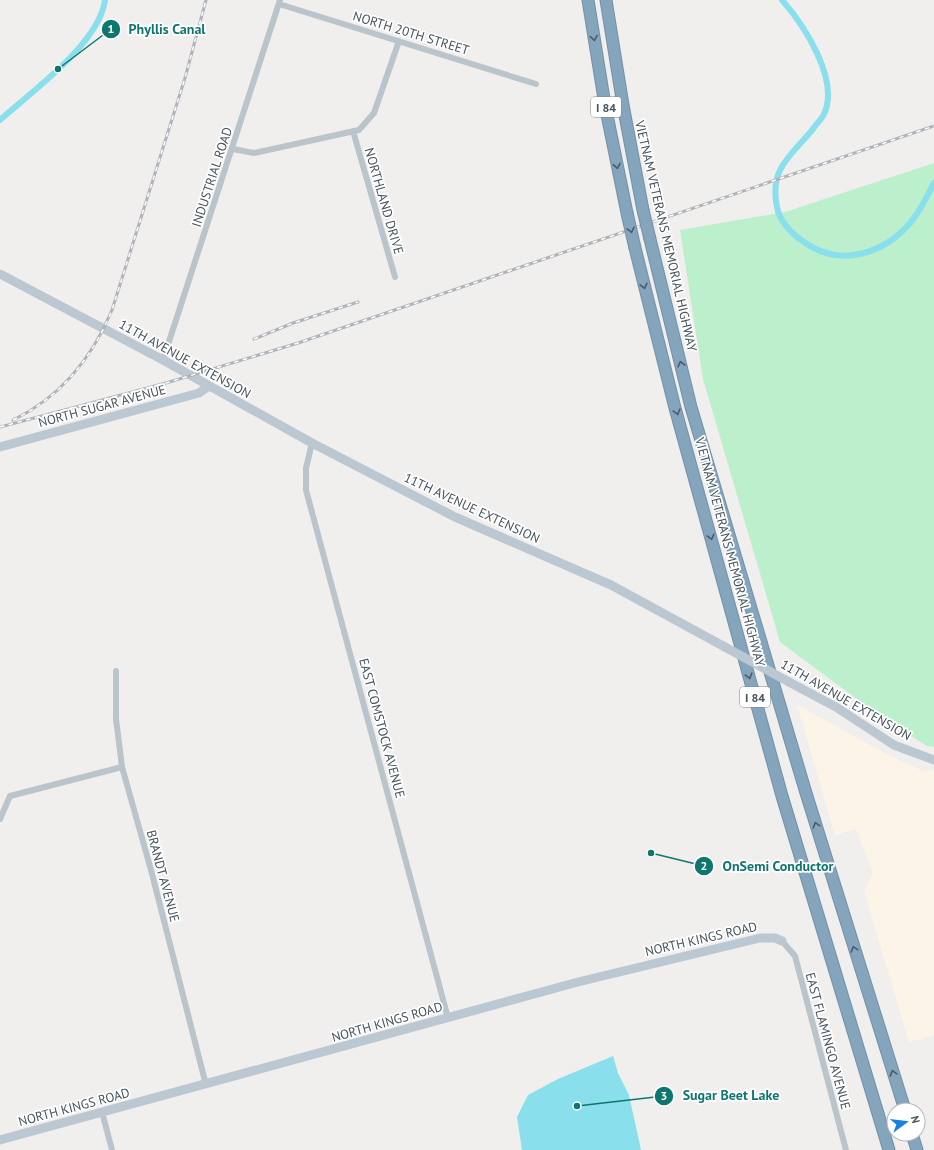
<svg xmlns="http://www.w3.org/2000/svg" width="934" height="1150" viewBox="0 0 934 1150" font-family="'PT Sans',sans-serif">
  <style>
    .commercial { fill: #fcf4e7 }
    .green { fill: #bcefcb }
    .water { fill: #89dfec }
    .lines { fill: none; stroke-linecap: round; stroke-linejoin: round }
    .canal { stroke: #89dfec; stroke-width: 6 }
    .highway-casing { stroke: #7190a9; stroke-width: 13 }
    .street { stroke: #b9c4cb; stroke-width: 6 }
    .secondary { stroke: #bbc8d2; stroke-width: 9 }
    .highway { stroke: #85a5bd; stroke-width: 11 }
    .rail-casing { stroke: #b0b4b8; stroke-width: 3 }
    .rail { stroke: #fff; stroke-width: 1.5; stroke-dasharray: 4.5; stroke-linecap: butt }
    .highway-bridge-casing { stroke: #7190a9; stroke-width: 13; stroke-linecap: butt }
    .secondary-bridge { stroke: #bbc8d2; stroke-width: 9 }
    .highway-bridge { stroke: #85a5bd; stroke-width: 11 }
    .oneway { stroke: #4c5b65 }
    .labels { text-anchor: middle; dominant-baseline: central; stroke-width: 3.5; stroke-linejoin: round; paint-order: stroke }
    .shield { fill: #fff; stroke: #7e878c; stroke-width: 1 }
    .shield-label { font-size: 12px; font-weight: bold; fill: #46535b }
    .street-label { font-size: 13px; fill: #46535b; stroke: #fff }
    .leader { fill: none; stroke: #0f766e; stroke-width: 1.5 }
    .callout-dot { fill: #0f766e; stroke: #fff; stroke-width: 1.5 }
    .mark-label { font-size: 12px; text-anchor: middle; font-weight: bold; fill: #fff }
    .callout-label { font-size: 14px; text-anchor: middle; font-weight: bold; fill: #0f766e; stroke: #fff; stroke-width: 3.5; stroke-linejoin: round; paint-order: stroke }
  </style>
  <rect width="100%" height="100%" fill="#f1eeee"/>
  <!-- commercial -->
  <path class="commercial" d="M797,705L894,758L923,771L934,770V1035L909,1042L864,891L873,873L856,829L835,835Z"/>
  <!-- green -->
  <path class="green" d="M934,163V747L927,746L877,714L780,642L703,379L680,230L785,212Z"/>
  <!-- water -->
  <path class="water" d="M613,1056L618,1073L629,1095L641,1150H522L517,1117L528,1095L558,1079Z"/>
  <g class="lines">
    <!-- canal -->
    <path class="canal" d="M782,0C804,25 840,80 824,114C822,119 816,124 813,129C791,156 769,168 777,207C779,221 792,234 804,242C840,268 884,254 911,222C921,210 927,196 934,183
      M0,120C32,91 99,44 105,0"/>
    <defs>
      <path id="highway" d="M588,0L605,105L627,213
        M606,0L623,105L643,210
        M650,239L691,407L806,793L905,1110
        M635,248L675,408L782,796L889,1150
        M912,1134L917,1150"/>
    </defs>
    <!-- highway casing -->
    <use href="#highway" class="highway-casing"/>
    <!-- street -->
    <path class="street" d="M279,4L536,84
      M353,131L395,277
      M233,149L254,153L359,130L374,113L399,41
      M163,360L280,0
      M312,443L306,468V490L448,1018
      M116,671V719L122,767L151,870L206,1085
      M0,819L10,796L122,767
      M782,941L795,956L846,1150
      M102,1112L112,1150"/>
    <!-- secondary -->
    <path class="secondary" d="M0,274L163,360L312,443L455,517L611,585L725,647
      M0,447L199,393L209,386
      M789,682L836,707L894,745L934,760
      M0,1140L578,982L760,938H775L782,941"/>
    <!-- highway -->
    <use href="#highway" class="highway"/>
    <defs>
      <path id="rail" d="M254,339L293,323L358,302
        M13,420C61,397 92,358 112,310L185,78L206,0
        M0,427L166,383L298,343L934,126"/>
    </defs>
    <!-- rail casing -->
    <use href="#rail" class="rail-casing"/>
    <!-- rail -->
    <use href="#rail" class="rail"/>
    <defs>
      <path id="highway-bridge" d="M643,210L650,239
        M627,213L635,248"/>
    </defs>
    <!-- highway-bridge casing -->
    <use href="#highway-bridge" class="highway-bridge-casing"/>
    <!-- secondary-bridge -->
    <path class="secondary-bridge" d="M725,647L789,682"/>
    <!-- highway-bridge -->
    <use href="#highway-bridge" class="highway-bridge"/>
  </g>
  <!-- one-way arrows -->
  <defs><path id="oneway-chevron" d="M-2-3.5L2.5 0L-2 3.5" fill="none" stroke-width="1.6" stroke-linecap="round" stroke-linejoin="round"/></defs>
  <g class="oneway">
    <use href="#oneway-chevron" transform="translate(594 38) rotate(80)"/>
    <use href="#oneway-chevron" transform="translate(617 166) rotate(79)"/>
    <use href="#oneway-chevron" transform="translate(631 230) rotate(77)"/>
    <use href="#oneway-chevron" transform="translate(644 286) rotate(76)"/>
    <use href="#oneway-chevron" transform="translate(681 364) rotate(-104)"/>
    <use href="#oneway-chevron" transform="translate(677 412) rotate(75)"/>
    <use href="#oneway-chevron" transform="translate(711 537) rotate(75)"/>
    <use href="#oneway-chevron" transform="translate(749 676) rotate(75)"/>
    <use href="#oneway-chevron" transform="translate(816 825) rotate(-107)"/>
    <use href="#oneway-chevron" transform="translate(854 949) rotate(-107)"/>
    <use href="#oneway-chevron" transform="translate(893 1073) rotate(-107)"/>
  </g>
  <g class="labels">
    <!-- shield labels -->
    <g class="shield">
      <rect x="591" y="97" width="30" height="20" rx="3"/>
      <rect x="740" y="687" width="30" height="20" rx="3"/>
    </g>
    <g class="shield-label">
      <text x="606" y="107">I 84</text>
      <text x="755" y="697">I 84</text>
    </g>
    <!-- street labels -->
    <g class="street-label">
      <text transform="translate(411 33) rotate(17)">NORTH 20TH STREET</text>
      <text transform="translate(212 177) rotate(-72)">INDUSTRIAL ROAD</text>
      <text transform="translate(384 201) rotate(74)">NORTHLAND DRIVE</text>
      <text transform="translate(666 236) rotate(77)">VIETNAM VETERANS MEMORIAL HIGHWAY</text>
      <text transform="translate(185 359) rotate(29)">11TH AVENUE EXTENSION</text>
      <text transform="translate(102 406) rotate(-15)">NORTH SUGAR AVENUE</text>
      <text transform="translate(472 508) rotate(25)">11TH AVENUE EXTENSION</text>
      <text transform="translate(730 552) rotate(75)">VIETNAM VETERANS MEMORIAL HIGHWAY</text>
      <text transform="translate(846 700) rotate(30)">11TH AVENUE EXTENSION</text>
      <text transform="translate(382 728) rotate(75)">EAST COMSTOCK AVENUE</text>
      <text transform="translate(163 876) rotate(75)">BRANDT AVENUE</text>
      <text transform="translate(701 939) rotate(-13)">NORTH KINGS ROAD</text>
      <text transform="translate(387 1022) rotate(-16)">NORTH KINGS ROAD</text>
      <text transform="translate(828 1041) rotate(75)">EAST FLAMINGO AVENUE</text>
      <text transform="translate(74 1107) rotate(-15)">NORTH KINGS ROAD</text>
    </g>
  </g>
  <!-- callouts -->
  <path class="leader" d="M58 69L111 29M651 853L704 866M577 1106L664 1096"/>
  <g class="callout-dot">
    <circle cx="58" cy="69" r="4"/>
    <circle cx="651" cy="853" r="4"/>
    <circle cx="577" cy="1106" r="4"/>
    <circle cx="111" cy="29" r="10"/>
    <circle cx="704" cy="866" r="10"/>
    <circle cx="664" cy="1096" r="10"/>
  </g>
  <g class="mark-label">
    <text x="111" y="33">1</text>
    <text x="704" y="870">2</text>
    <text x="664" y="1100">3</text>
  </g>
  <g class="callout-label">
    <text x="167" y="34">Phyllis Canal</text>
    <text x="778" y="871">OnSemi Conductor</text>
    <text x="731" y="1100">Sugar Beet Lake</text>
  </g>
  <!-- north arrow -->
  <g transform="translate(906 1122) rotate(75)"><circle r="19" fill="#ffffff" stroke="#b5babd"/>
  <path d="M0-3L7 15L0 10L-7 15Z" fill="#1981df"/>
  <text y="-6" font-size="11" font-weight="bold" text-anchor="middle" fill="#46535b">N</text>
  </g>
</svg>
